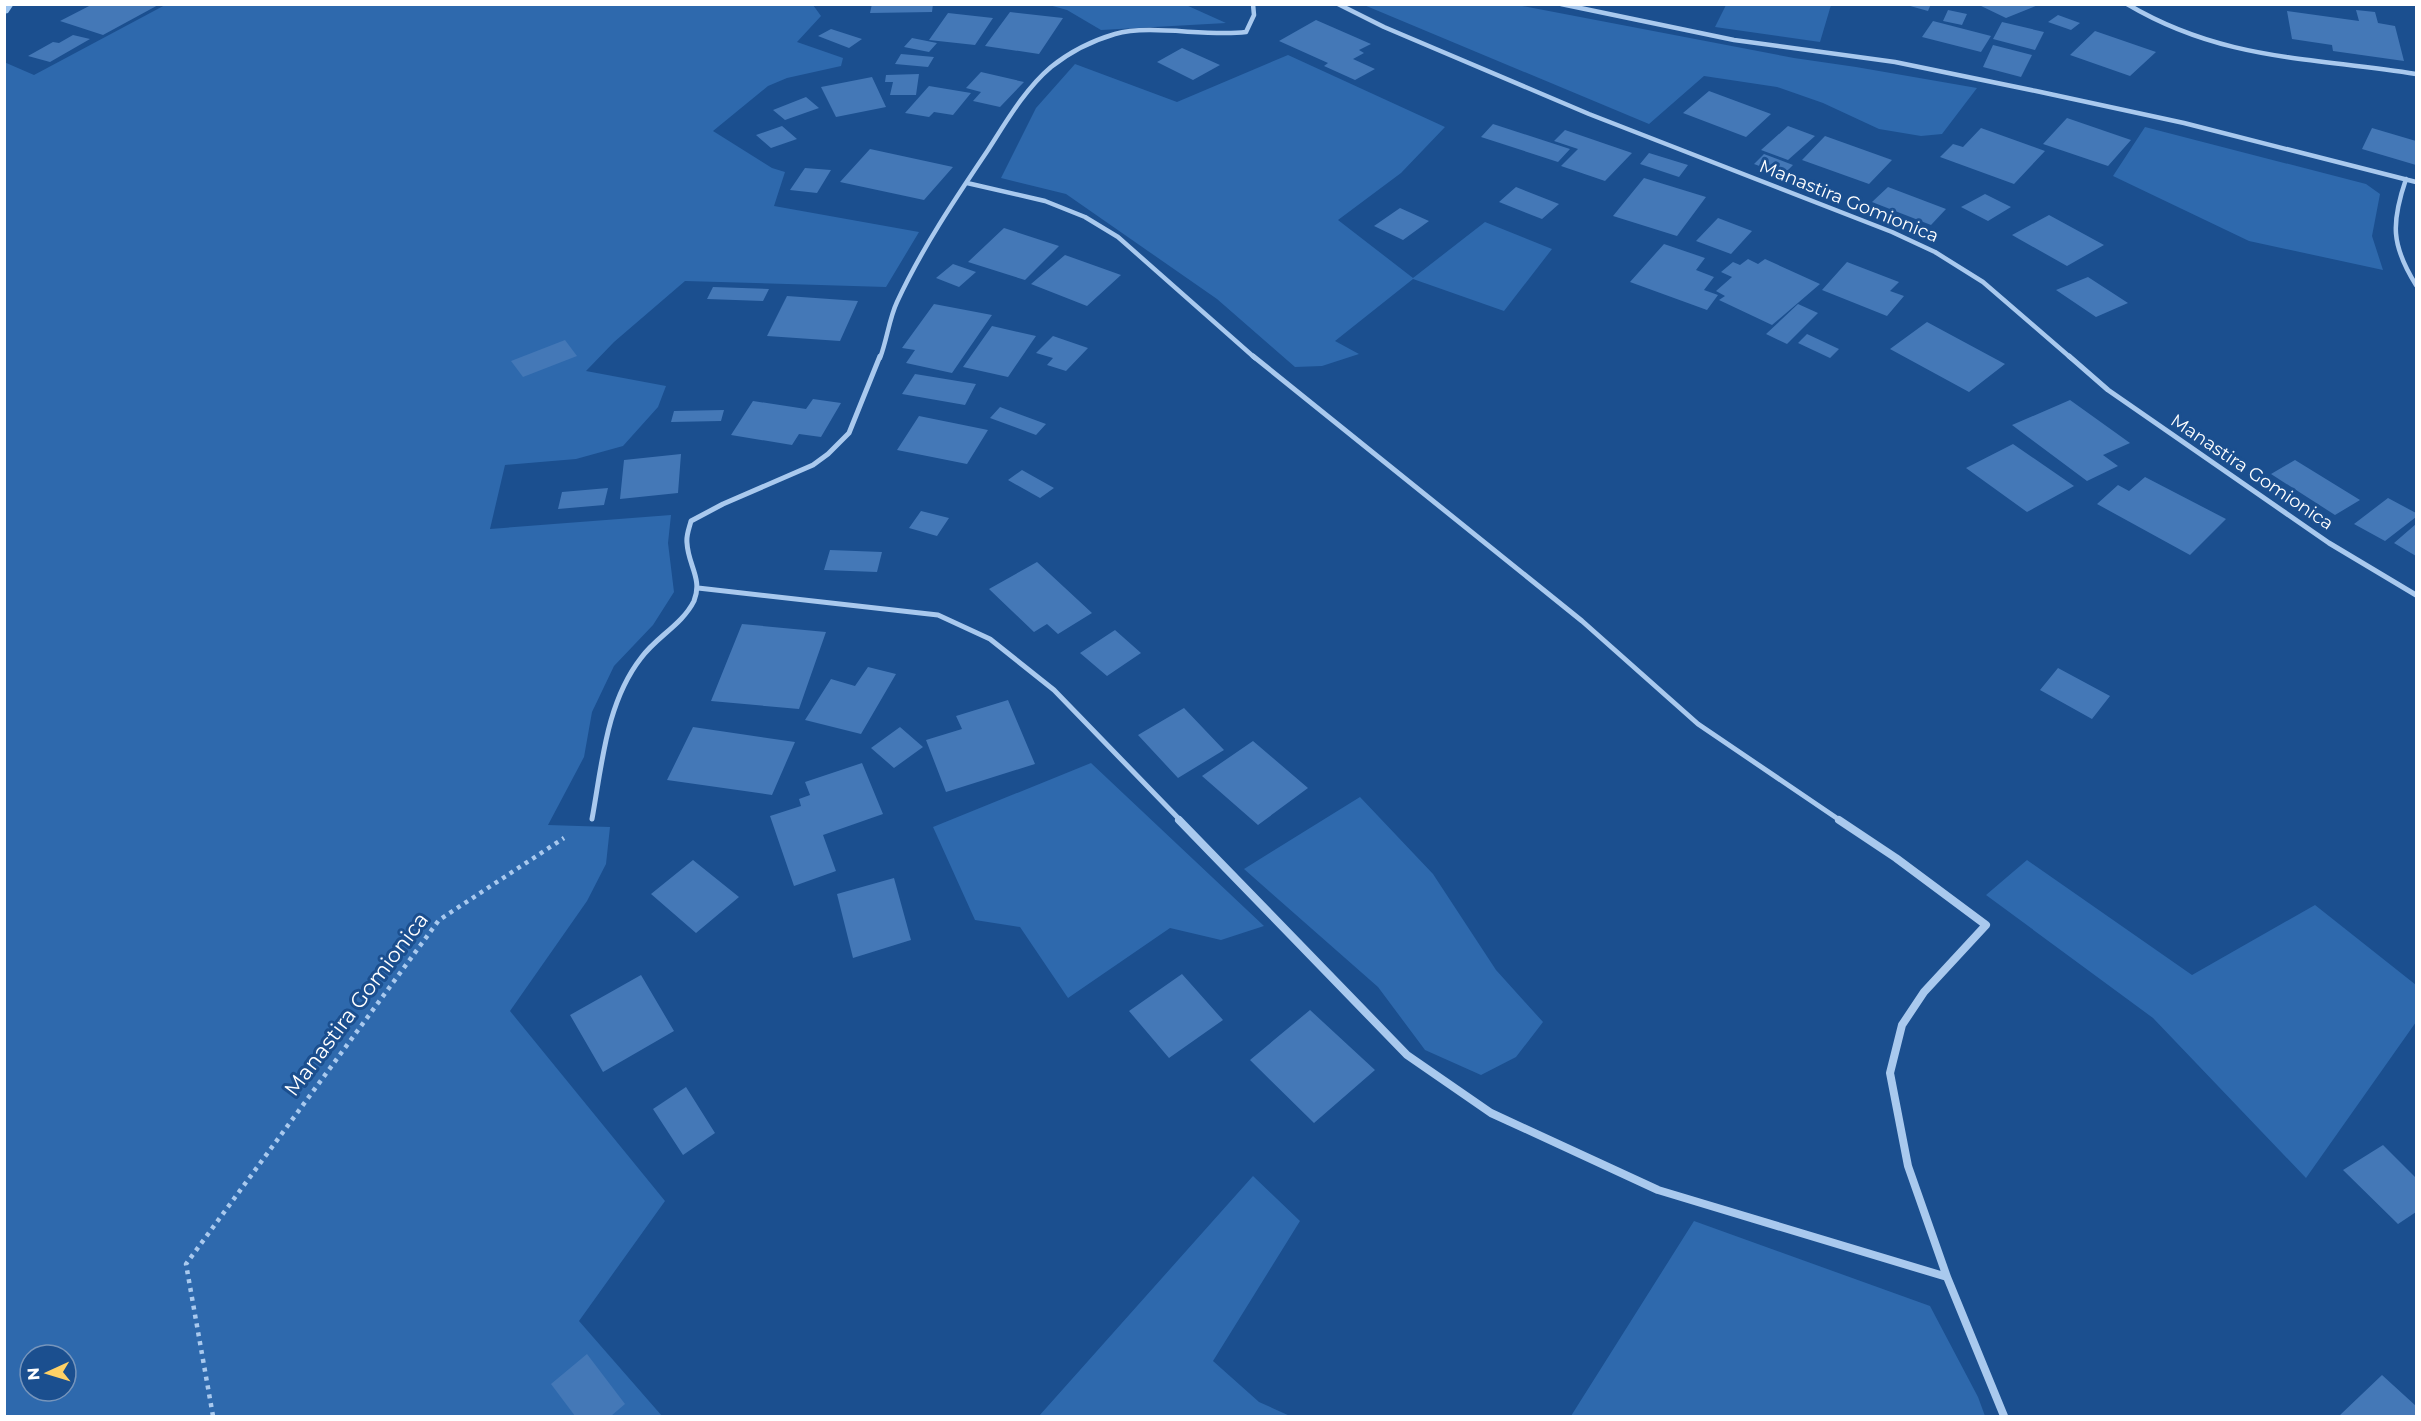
<svg xmlns="http://www.w3.org/2000/svg" width="2421" height="1421" viewBox="0 0 2421 1421" font-family="Montserrat,sans-serif">
  <style>
    .green { fill: #2e69ad; fill-rule: evenodd }
    .lines { fill: none; stroke-linecap: round; stroke-linejoin: round }
    .stream { fill: #9cc4f0; fill-rule: evenodd }
    .building { fill: #4478b7 }
    .path { stroke: #a9c9ee; stroke-width: 4.5; stroke-dasharray: 4 5; stroke-linecap: butt }
    .minor-far2 { stroke: #a9c9ee; stroke-width: 4.5 }
    .minor-far1 { stroke: #a9c9ee; stroke-width: 5 }
    .minor { stroke: #a9c9ee; stroke-width: 8 }
    .labels { text-anchor: middle; dominant-baseline: central; stroke-width: 6; stroke-linejoin: round; paint-order: stroke }
    .far-street-label { font-size: 18px; fill: #fff; stroke: #1b4f8f }
    .street-label { font-size: 21px; fill: #fff; stroke: #1b4f8f }
  </style>
  <rect width="100%" height="100%" fill="#1b4f8f"/>
  <!-- green -->
  <path class="green" d="M167,4L813,5L821,16L797,42L843,58L841,66L787,78L768,86L713,131L772,168L785,172L774,206L919,232L886,287L685,281L614,342L586,371L666,386L658,407L623,446L576,459L505,465L490,529L671,515L668,543L674,592L653,625L614,666L592,712L584,757L548,825L610,827L606,864L587,901L510,1011L665,1201L579,1321L662,1416H5L4,62L34,75ZM30,1355H66V1391H30Z
    M1049,5H1186L1226,23L1101,30L1067,10Z
    M1364,5H1517L1794,58L1856,67L1977,88L1942,134L1921,136L1879,129L1823,103L1777,87L1704,76L1649,124Z
    M1726,5V4L1831,5L1820,42L1715,27Z
    M1288,55L1445,127L1401,173L1338,220L1413,278L1485,222L1552,249L1504,311L1413,279L1335,341L1359,354L1322,366L1295,367L1217,299L1066,194L1001,178L1036,108L1075,64L1177,102Z
    M2145,127L2366,184L2380,194L2372,236L2383,270L2249,241L2113,176Z
    M1091,763L1264,926L1221,940L1170,928L1068,998L1020,927L975,920L933,827Z
    M1360,797L1433,874L1496,970L1543,1022L1516,1057L1481,1075L1425,1050L1378,987L1244,869Z
    M2027,860L2192,975L2315,905L2416,985V1022L2306,1178L2153,1018L1986,895Z
    M1253,1176L1300,1221L1213,1361L1259,1402L1290,1416H1039Z
    M1694,1221L1930,1306L1978,1397L1985,1416H1571Z"/>
  <g class="lines">
    <!-- stream -->
    <path class="stream" d="M4,4H14L8,13L4,14Z"/>
  </g>
  <!-- building -->
  <path class="building" d="M93,4H160L103,35L60,21Z
    M872,4H933L932,12L870,13Z
    M1903,4H1931L1928,11Z
    M1979,5H2038L2006,18Z
    M1948,10L1967,14L1962,25L1943,21Z
    M2356,10L2375,12L2378,23L2395,26L2404,61L2333,51L2332,45L2292,39L2287,11L2359,21Z
    M1010,12L1063,18L1039,54L985,46Z
    M948,13L993,18L975,45L929,40Z
    M2058,15L2080,23L2071,30L2048,22Z
    M1316,20L1371,44L1359,50L1364,53L1353,59L1375,69L1355,80L1324,66L1328,63L1279,41Z
    M1933,21L1991,36L1981,52L1922,37Z
    M2002,22L2044,32L2035,50L1993,39Z
    M831,29L862,39L849,48L818,36Z
    M2095,31L2156,52L2130,76L2070,55Z
    M73,35L90,39L50,62L28,56L53,42L59,43Z
    M912,38L937,43L929,52L904,47Z
    M1993,45L2032,55L2021,77L1983,67Z
    M1182,48L1220,65L1193,80L1157,62Z
    M901,54L934,57L928,67L895,64Z
    M981,72L1024,82L1000,107L973,101L981,92L966,88Z
    M919,74L916,95H890L893,82H885L886,75Z
    M872,77L886,107L836,117L821,87Z
    M929,86L971,93L953,115L934,112L929,117L905,113Z
    M1709,91L1771,114L1746,137L1683,113Z
    M806,97L819,108L785,120L773,110Z
    M2067,118L2131,140L2108,166L2043,144Z
    M1493,124L1570,149L1558,162L1481,137Z
    M782,126L797,139L771,148L756,135Z
    M1788,126L1815,136L1788,160L1761,150Z
    M1981,128L2045,151L2014,184L1940,157L1953,144L1963,147Z
    M2372,128L2416,141V165L2362,149Z
    M1565,130L1632,153L1605,181L1561,166L1578,149L1554,141Z
    M1825,136L1892,160L1869,184L1802,160Z
    M870,149L953,167L924,200L840,182Z
    M1649,153L1688,165L1679,177L1640,164Z
    M1764,154L1793,165L1783,175L1754,164Z
    M805,168L831,170L817,193L790,190Z
    M1644,178L1706,197L1677,236L1613,216Z
    M1516,187L1559,204L1542,219L1499,202Z
    M1888,187L1946,209L1931,225L1872,202Z
    M1985,194L2011,207L1988,221L1961,207Z
    M1400,208L1429,221L1403,240L1374,226Z
    M2049,215L2104,245L2067,266L2012,235Z
    M1718,218L1752,231L1731,254L1696,241Z
    M1004,228L1059,246L1025,280L968,262Z
    M1664,244L1705,258L1696,270L1714,277L1704,290L1718,295L1707,310L1630,282Z
    M1065,255L1121,275L1087,306L1031,284Z
    M1748,259L1758,264L1765,259L1820,284L1772,325L1719,300L1725,296L1716,291L1732,277L1721,272L1733,262L1740,265Z
    M1847,262L1899,282L1890,291L1904,296L1887,316L1822,290Z
    M953,264L976,272L959,287L936,278Z
    M2088,277L2128,303L2096,317L2056,290Z
    M713,287L769,289L763,301L707,299Z
    M787,296L858,301L840,341L767,336Z
    M934,304L992,315L952,373L906,363L915,350L902,348Z
    M1798,304L1818,313L1787,344L1766,334Z
    M1927,322L2005,364L1969,392L1890,349Z
    M992,326L1036,336L1008,377L963,367Z
    M1807,334L1839,349L1830,358L1798,343Z
    M1053,336L1088,348L1066,371L1047,365L1053,358L1036,353Z
    M565,340L577,356L523,377L511,361Z
    M915,374L976,384L965,405L902,394Z
    M813,399L841,403L821,437L799,434L792,445L731,435L753,401L806,409Z
    M2070,400L2130,443L2103,455L2118,466L2087,481L2012,425Z
    M1000,407L1046,424L1036,435L990,418Z
    M724,410L721,421L671,422L674,411Z
    M919,416L988,430L967,464L897,450Z
    M2013,444L2074,486L2027,512L1966,468Z
    M681,454L678,493L620,499L624,460Z
    M2295,460L2360,500L2335,515L2271,474Z
    M1022,470L1054,488L1040,498L1008,480Z
    M2145,477L2226,519L2190,555L2097,504L2118,485L2129,491Z
    M608,488L604,505L558,509L562,492Z
    M2388,498L2416,513V517L2385,541L2354,524Z
    M921,511L949,518L937,536L909,528Z
    M2416,524V556L2394,543Z
    M830,550L882,552L877,572L824,570Z
    M1037,562L1092,613L1058,634L1047,624L1034,632L989,589Z
    M742,624L826,632L799,709L711,701Z
    M1115,630L1141,653L1107,676L1080,653Z
    M868,667L896,674L861,734L805,720L831,679L855,686Z
    M2058,668L2110,696L2092,719L2040,690Z
    M1008,700L1035,764L946,792L926,740L962,729L956,716Z
    M1184,708L1224,750L1178,778L1138,735Z
    M693,727L795,742L772,795L667,780Z
    M900,727L923,747L894,768L871,748Z
    M1253,741L1308,788L1258,825L1202,776Z
    M862,763L883,814L823,835L836,871L794,886L770,816L801,806L799,799L810,795L805,782Z
    M693,860L739,897L696,933L651,894Z
    M894,878L911,940L853,958L837,894Z
    M1182,974L1223,1020L1169,1058L1129,1011Z
    M641,975L674,1031L603,1072L570,1015Z
    M1310,1010L1375,1070L1314,1123L1250,1060Z
    M686,1087L715,1133L683,1155L653,1109Z
    M2383,1145L2416,1178V1212L2398,1224L2343,1170Z
    M587,1354L625,1404L611,1416H575L551,1384Z
    M2382,1375L2416,1406V1416H2339Z"/>
  <g class="lines">
    <!-- path -->
    <path class="path" d="M213,1416L186,1264L439,920L564,838"/>
    <!-- minor-far2 -->
    <path class="minor-far2" d="M1338,4L1384,27L1589,114L1892,232L1935,252L1983,282L2071,358
      M1561,4L1734,40L1895,62L2036,91L2184,123L2416,182
      M2127,4C2223,61 2310,57 2416,74
      M2406,179C2391,223 2391,245 2416,285
      M967,183L1045,201L1085,217L1118,237L1255,358
      M880,358C887,340 889,319 897,302C922,248 955,199 988,150C1006,122 1025,89 1051,67C1071,51 1091,41 1115,34C1151,24 1206,37 1246,32L1254,15L1253,4"/>
    <!-- minor-far1 -->
    <path class="minor-far1" d="M1253,356L1582,621L1698,724L1841,821
      M2069,356L2108,390L2329,543L2416,595
      M698,588L938,615L990,639L1054,690L1181,821
      M592,819C602,765 606,703 641,658C656,637 682,625 694,601C703,579 688,565 687,543C686,535 689,529 691,521L723,504L813,465L828,454L849,433L880,356"/>
    <!-- minor -->
    <path class="minor" d="M1179,820L1407,1055L1491,1113L1658,1190L1947,1277
      M1839,820L1896,858L1986,925L1924,992L1902,1025L1890,1073L1908,1166L1947,1277L2004,1416"/>
  </g>
  <g class="labels">
    <!-- far-street labels -->
    <g class="far-street-label">
      <text transform="translate(1849 201) rotate(22)">Manastira Gomionica</text>
      <text transform="translate(2252 472) rotate(34)">Manastira Gomionica</text>
    </g>
    <!-- street labels -->
    <g class="street-label">
      <text transform="translate(356 1004) rotate(-53)">Manastira Gomionica</text>
    </g>
  </g>
  <!-- border -->
  <rect width="2421" height="1421" fill="none" stroke="#ffffff" stroke-width="12"/>
  <!-- north arrow -->
  <g transform="translate(48 1373) rotate(266)"><circle r="28" fill="#1b4f8f" stroke="#7695bc" stroke-width="1.5"/>
  <path d="M0-4.5L10 22L0 15L-10 22Z" fill="#ffd166"/>
  <text y="-9" font-size="16" font-weight="bold" text-anchor="middle" fill="#ffffff">N</text>
  </g>
</svg>
